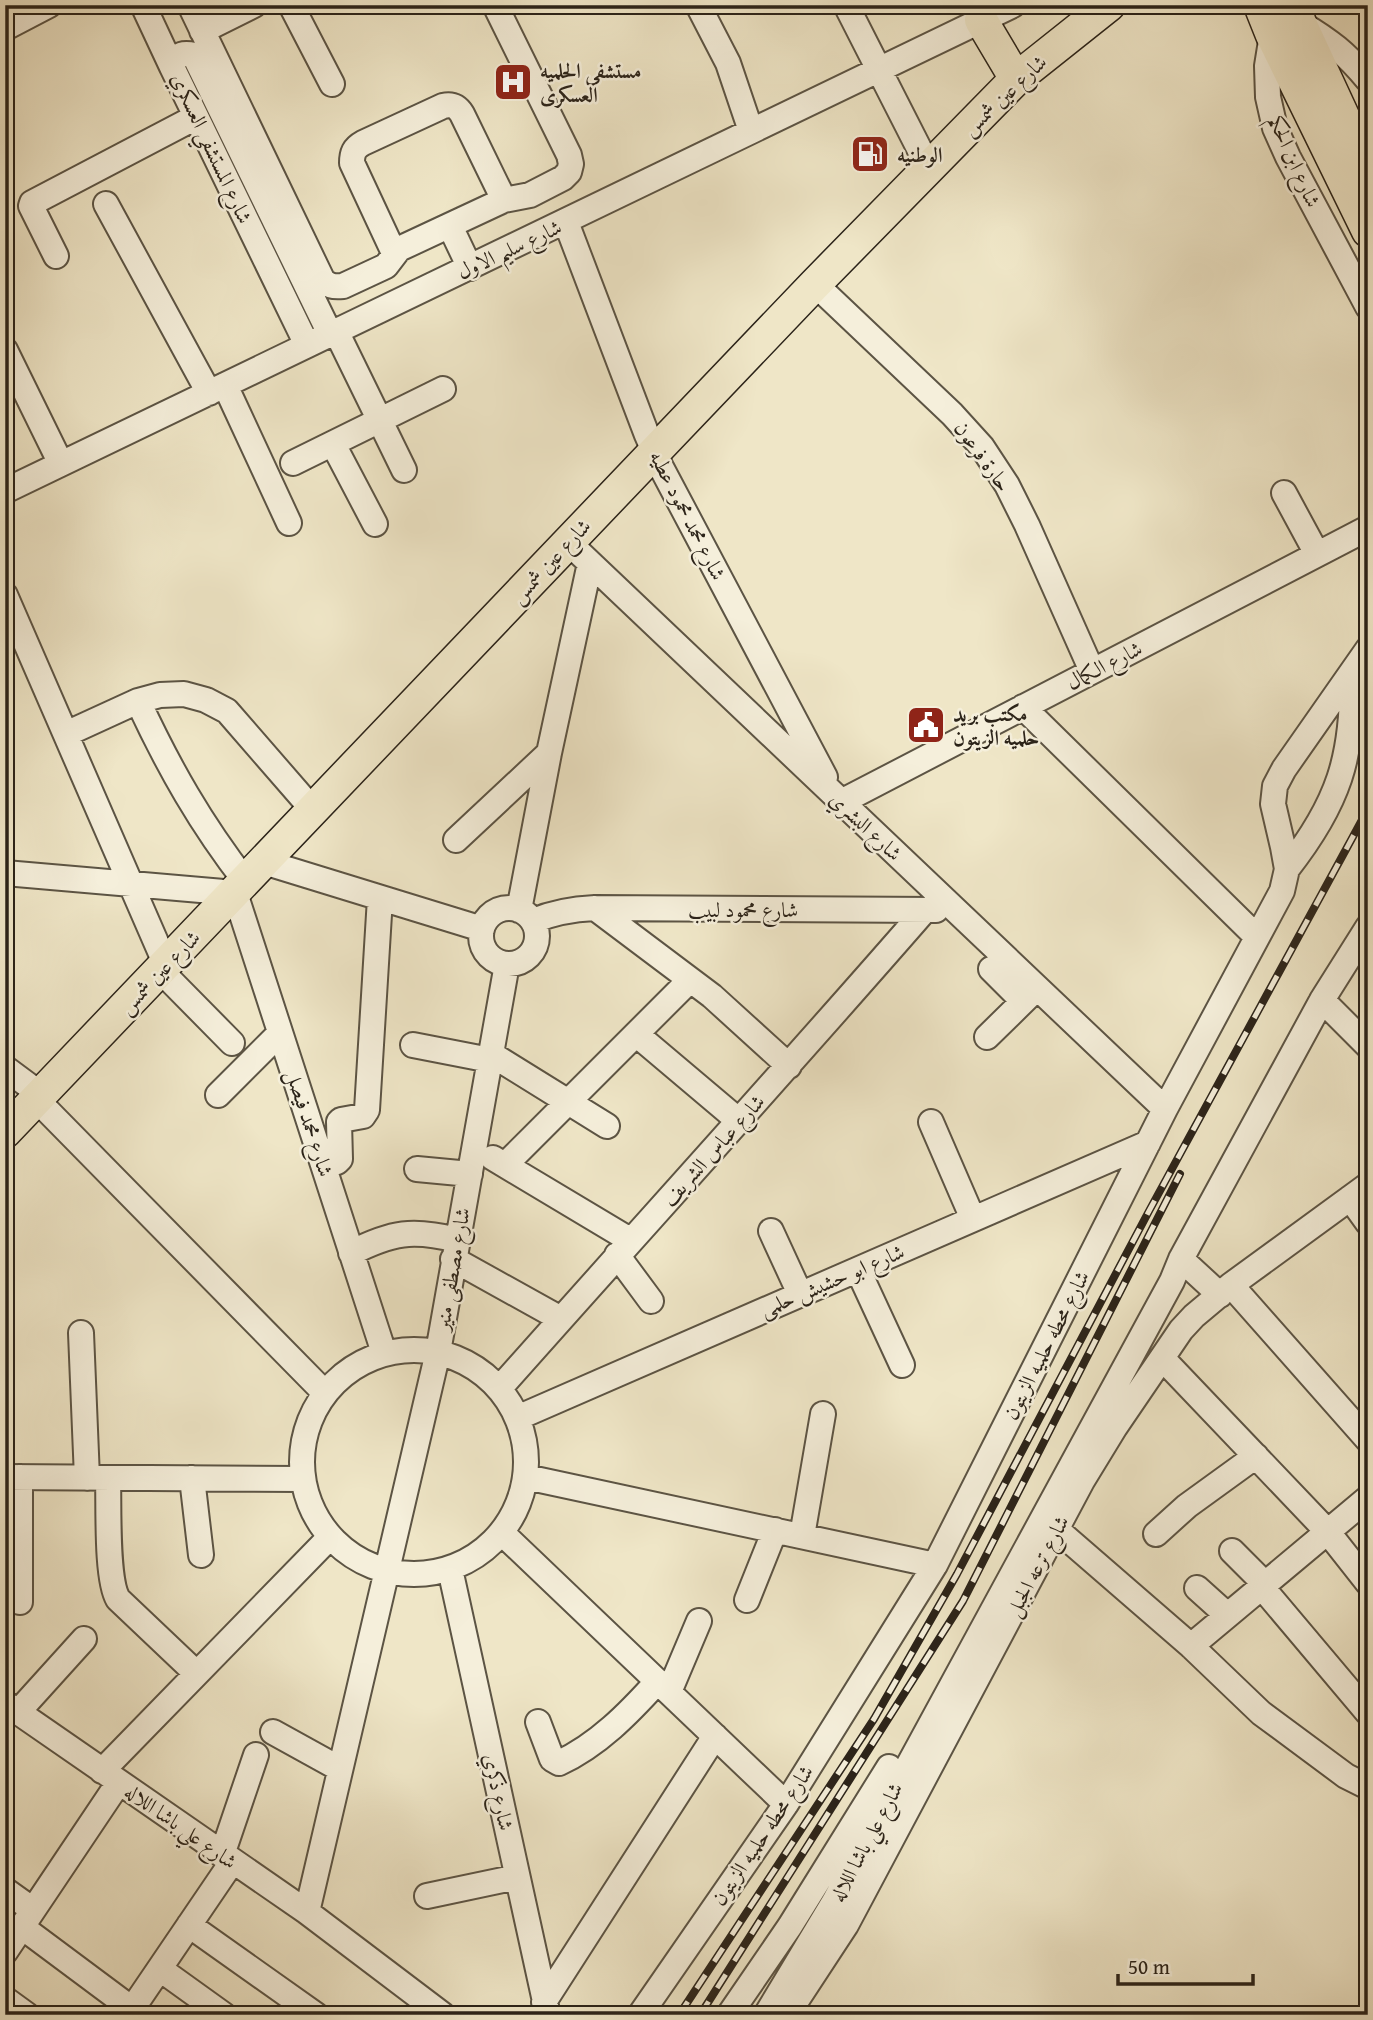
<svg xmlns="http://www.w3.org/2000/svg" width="1373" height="2020" viewBox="0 0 1373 2020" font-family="'Gentium Book Plus',Amiri,serif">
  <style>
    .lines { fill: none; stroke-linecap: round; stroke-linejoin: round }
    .minor-casing { stroke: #5c5444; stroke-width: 28 }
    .major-casing { stroke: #2b2319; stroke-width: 35 }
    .minor { stroke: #f5efdb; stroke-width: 24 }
    .major { stroke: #efe6c7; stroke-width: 32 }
    .rail-casing { stroke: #2b2319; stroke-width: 8 }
    .rail { stroke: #f5efdb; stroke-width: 5; stroke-dasharray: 16; stroke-linecap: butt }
    .labels { text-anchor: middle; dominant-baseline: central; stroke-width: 5; stroke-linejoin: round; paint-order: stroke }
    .poi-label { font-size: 21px; font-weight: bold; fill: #2b2319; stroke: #f5efdb; text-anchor: start }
    .street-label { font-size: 21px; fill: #2b2319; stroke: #f5efdb }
  </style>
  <rect width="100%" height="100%" fill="#efe6c7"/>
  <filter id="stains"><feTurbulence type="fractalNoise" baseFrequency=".00286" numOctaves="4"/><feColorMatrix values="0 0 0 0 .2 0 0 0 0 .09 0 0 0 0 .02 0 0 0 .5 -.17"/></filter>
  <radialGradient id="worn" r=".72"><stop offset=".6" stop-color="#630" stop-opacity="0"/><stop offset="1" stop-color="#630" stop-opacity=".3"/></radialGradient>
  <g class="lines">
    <defs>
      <path id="minor" d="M143,5L172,67
        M190,5L322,279C328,286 333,287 343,286L386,266L399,249L504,200L530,195L563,178L569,172L571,164L569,155L495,5
        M291,5L332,84
        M698,5L728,63L751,131
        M846,5L929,168
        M1300,23C1329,40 1347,54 1368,80
        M5,28L49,5
        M202,31L254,5
        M1272,35L1267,66L1268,97L1275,128L1288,157L1368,307
        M106,204L209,393
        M566,222L647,435L661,467L825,777
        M450,226L470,268
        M394,253L352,163C352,153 354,148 363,143L443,106C452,104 457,106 462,114L504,200
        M56,256L31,206L32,203L196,117
        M815,284L952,414L982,447L1007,485L1027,525L1092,671
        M336,331L404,470
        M307,345L172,67C176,55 182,52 194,55L330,334
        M5,350L61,464
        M225,385L289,523
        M333,444L375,524
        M293,463L443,389
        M5,491L1013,5
        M1284,493L1317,554
        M568,542L1165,1109
        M5,595L166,965
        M138,701C169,768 201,824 246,882
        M1023,707L1257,937
        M66,734L138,701L160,695L184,694L206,700L227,711L313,810
        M841,802L1368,528
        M456,840L549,753
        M264,862L482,929
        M1287,869C1338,804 1354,757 1352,673
        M5,873L235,893L384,1353
        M595,908L712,996L789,1066
        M481 936a28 28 0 1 1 56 0a28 28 0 1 1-56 0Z
        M519,910L549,753L590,563
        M533,921C554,912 573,909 595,908L936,910
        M991,969L1023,1001
        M161,971L232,1043
        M1322,1000L1368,1046
        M636,1034L739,1121
        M987,1037L1037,988
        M413,1045L490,1060
        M491,1054L607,1126
        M5,1068L40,1094
        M218,1095L280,1033
        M36,1099L325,1393
        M931,1122L973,1219
        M493,1158L630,1240
        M505,1165L690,980
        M324,1166L337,1162L340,1159L339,1122L341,1120L363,1116L367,1110L380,898
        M417,1169L470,1174
        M1350,1198L1368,1223
        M771,1231L800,1294
        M351,1253C392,1232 413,1229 457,1240
        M617,1255L651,1301
        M453,1259L561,1319
        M1181,1259L1220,1295
        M858,1270L902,1365
        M1231,1285L1368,1440
        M81,1333L87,1478
        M302 1462a112 112 0 1 1 224 0a112 112 0 1 1-224 0Z
        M1162,1358L1327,1531L1368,1583
        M499,1389C641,1229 785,1071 925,910
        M517,1418L1148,1143
        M5,1477L302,1479
        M20,1477V1602
        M526,1477L935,1565
        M108,1478C109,1505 106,1579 118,1599L196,1673
        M192,1478L201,1555
        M1056,1529L1191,1646L1261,1713L1346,1776L1368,1787
        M502,1533L786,1804
        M1156,1534L1187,1506L1256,1456
        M802,1536L823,1414
        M1232,1551L1264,1583
        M450,1569L548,2015
        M1261,1586L1368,1713
        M1197,1588L1227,1615
        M747,1600L775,1530
        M1191,1646L1368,1498
        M669,1692L699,1621
        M5,1703L307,1912L443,2015
        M18,1712L84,1639
        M538,1722L552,1759L559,1763C598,1745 629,1713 657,1682
        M273,1732L340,1769
        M102,1771L330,1537
        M222,1855L256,1755
        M5,1890L33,1910
        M427,1896L517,1877
        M307,1912L438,1352L507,964
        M189,1925L316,2015
        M22,1927L132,2009
        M5,1952L119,1782
        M160,1969L224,2015
        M5,1999L27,2015
        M544,2002L715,1736
        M128,2015L232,1862
        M640,2015L786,1804L935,1565L1165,1109L1282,891L1287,869L1283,847L1273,804L1275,786L1284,769L1368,649
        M729,2015L790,1926L889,1767
        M766,2015L834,1902L1172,1281L1181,1259L1322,1000L1368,927
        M787,2015L846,1925L1082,1481L1115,1427L1181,1330L1194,1316L1231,1285L1368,1185"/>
      <path id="major" d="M1260,5L1272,35L1368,231
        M1294,5L1300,23L1368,170
        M981,20L1016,79
        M5,1132L815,284L1016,79L1109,5"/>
    </defs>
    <!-- minor casing -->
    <use href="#minor" class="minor-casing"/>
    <!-- major casing -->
    <use href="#major" class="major-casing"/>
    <!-- minor -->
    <use href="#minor" class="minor"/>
    <!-- major -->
    <use href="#major" class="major"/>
    <defs>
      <path id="rail" d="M679,2015L874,1719L957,1574L1149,1211L1368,809
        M700,2015L963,1601L1180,1174"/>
    </defs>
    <!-- rail casing -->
    <use href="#rail" class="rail-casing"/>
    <!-- rail -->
    <use href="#rail" class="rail"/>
  </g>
  <!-- icons -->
  <defs>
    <symbol id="hospital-square" viewBox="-11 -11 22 22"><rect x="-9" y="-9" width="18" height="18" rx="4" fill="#8f2418" stroke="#f5efdb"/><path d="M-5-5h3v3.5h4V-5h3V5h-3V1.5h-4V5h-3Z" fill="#fff"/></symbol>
    <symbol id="fuel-square" viewBox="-11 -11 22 22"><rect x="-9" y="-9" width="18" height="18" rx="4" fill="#8f2418" stroke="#f5efdb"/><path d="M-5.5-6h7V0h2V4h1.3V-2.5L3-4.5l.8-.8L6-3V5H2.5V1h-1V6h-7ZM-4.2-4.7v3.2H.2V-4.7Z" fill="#fff"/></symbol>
    <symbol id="civic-square" viewBox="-11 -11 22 22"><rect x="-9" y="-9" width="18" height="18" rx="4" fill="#8f2418" stroke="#f5efdb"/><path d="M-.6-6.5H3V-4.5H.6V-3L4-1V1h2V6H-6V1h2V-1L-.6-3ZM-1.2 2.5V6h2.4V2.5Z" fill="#fff"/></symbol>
  </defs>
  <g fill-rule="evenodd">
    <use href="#hospital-square" x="491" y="60" width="44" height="44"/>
    <use href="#fuel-square" x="848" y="132" width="44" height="44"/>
    <use href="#civic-square" x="904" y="703" width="44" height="44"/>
  </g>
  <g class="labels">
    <!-- poi labels -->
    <g class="poi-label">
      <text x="540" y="70">مستشفى الحلميه<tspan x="540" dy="24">العسكرى</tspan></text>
      <text x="897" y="154">الوطنيه</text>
      <text x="953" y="713">مكتب بريد<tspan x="953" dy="24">حلميه الزيتون</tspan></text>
    </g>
    <!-- street labels -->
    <g class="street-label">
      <text transform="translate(1004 95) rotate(-43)">شارع عين شمس</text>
      <text transform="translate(212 148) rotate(65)">شارع المستشفي العسكري</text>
      <text transform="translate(1295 161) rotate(66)">شارع ابن الحكم</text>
      <text transform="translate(509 249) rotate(-25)">شارع سليم الاول</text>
      <text transform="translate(983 456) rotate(54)">حارة فرعون</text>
      <text transform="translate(688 515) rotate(63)">شارع محمد محمود عطيه</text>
      <text transform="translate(550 561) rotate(-47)">شارع عين شمس</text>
      <text transform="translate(1104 665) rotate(-27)">شارع الكمال</text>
      <text transform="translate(866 826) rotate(43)">شارع البشري</text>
      <text x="743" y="909">شارع محمود لبيب</text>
      <text transform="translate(159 972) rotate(-46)">شارع عين شمس</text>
      <text transform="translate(310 1123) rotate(72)">شارع محمد فيصل</text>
      <text transform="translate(713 1150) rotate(-48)">شارع عباس الشريف</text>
      <text transform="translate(452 1269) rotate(-80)">شارع مصطفى منير</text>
      <text transform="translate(832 1280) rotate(-23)">شارع ابو حشيش حلمى</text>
      <text transform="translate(1046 1345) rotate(-63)">شارع محطه حلميه الزيتون</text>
      <text transform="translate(1037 1566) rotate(-62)">شارع ترعه الجبل</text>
      <text transform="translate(499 1792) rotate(78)">شارع ذكري</text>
      <text transform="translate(181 1826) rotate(35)">شارع علي باشا اللاله</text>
      <text transform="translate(762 1835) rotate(-56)">شارع محطه حلميه الزيتون</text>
      <text transform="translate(866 1842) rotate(-62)">شارع علي باشا اللاله</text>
    </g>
  </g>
  <!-- margin -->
  <rect width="1373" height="2020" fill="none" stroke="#efe6c7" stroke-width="28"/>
  <rect x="7" y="7" width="1359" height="2006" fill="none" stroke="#2b2319" stroke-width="3.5"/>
  <rect x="14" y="14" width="1345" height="1992" fill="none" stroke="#2b2319" stroke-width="2"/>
  <!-- scale -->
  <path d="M1118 1974v10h135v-10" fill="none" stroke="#2b2319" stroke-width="3.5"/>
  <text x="1128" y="1974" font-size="21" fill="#2b2319" stroke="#f5efdb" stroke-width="5" paint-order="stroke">50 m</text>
  <rect width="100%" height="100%" filter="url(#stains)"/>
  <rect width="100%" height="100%" fill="url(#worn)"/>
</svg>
